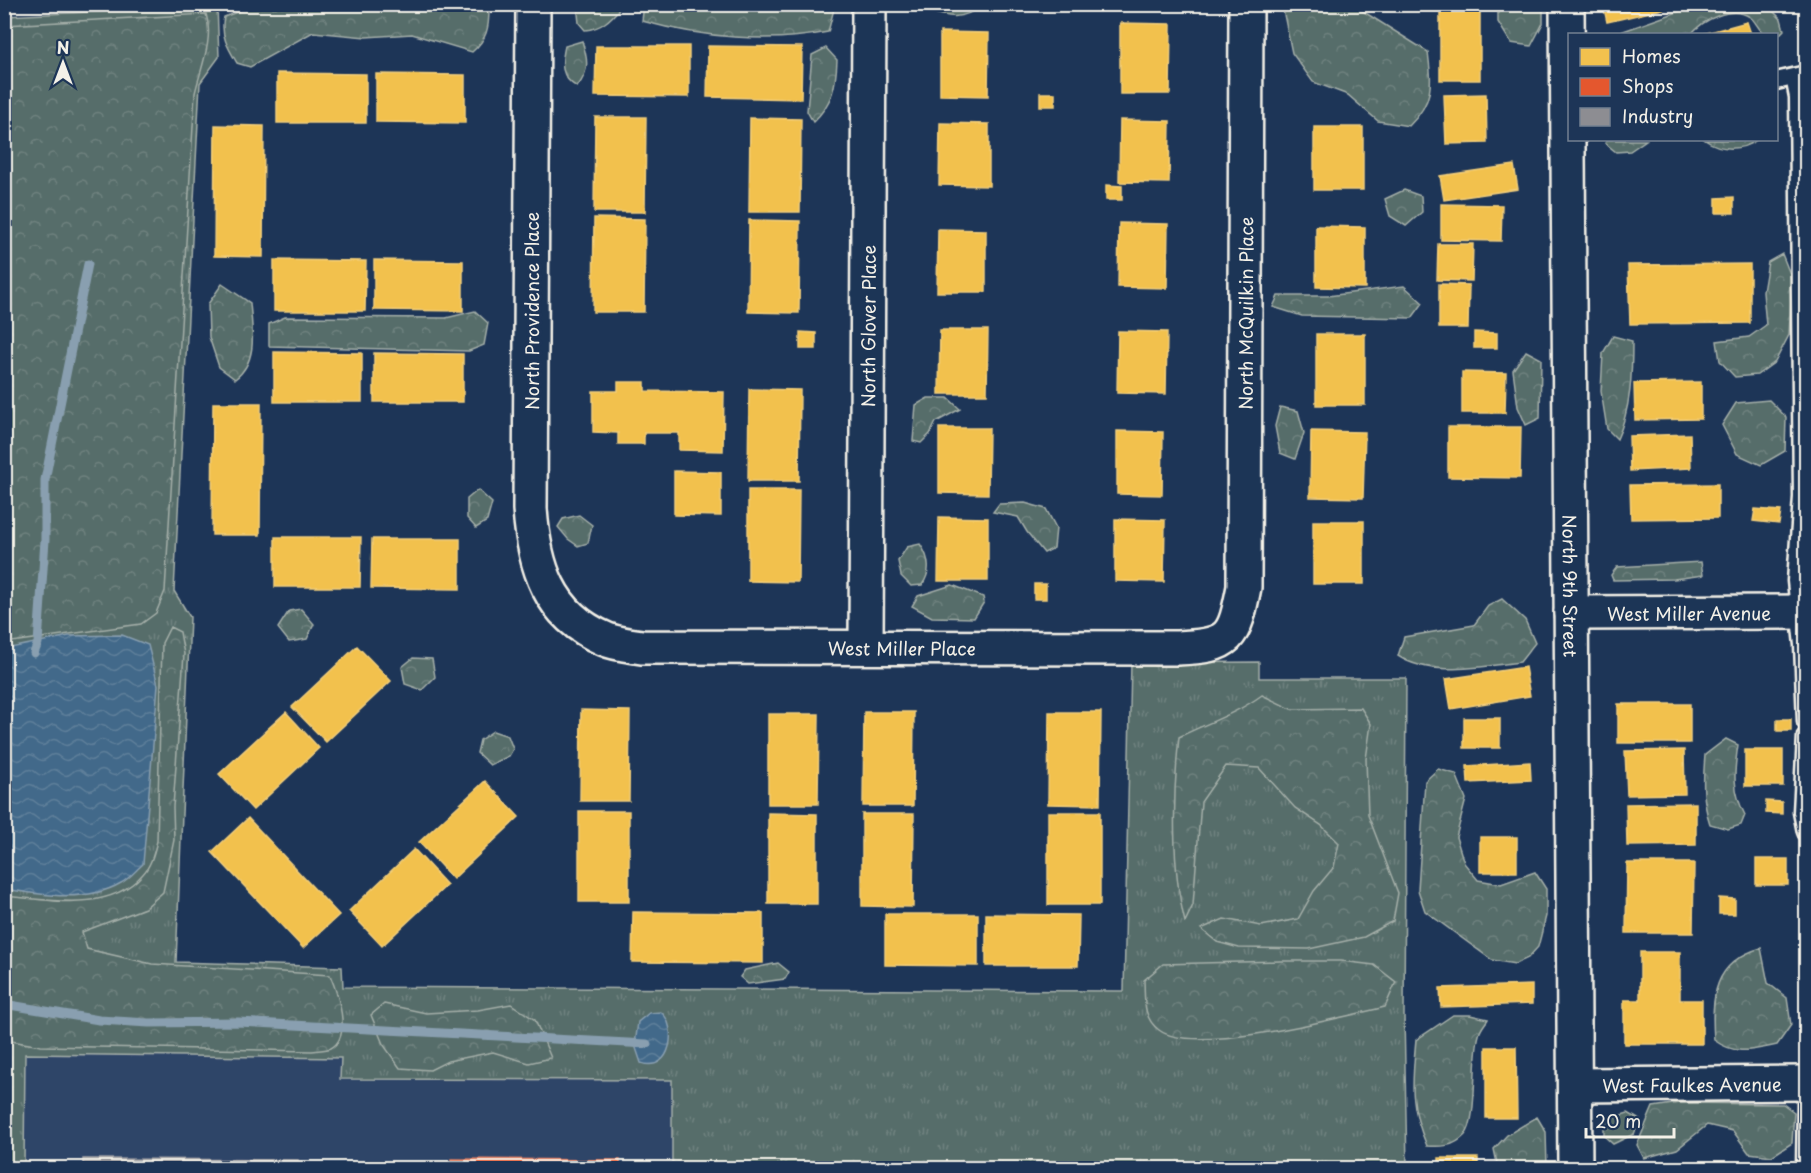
<svg xmlns="http://www.w3.org/2000/svg" width="1811" height="1173" viewBox="0 0 1811 1173" font-family="'Playpen Sans',sans-serif">
  <style>
    .built { fill: #2f4468 }
    .grass { fill: url(#grass-tufts); stroke: #a5afa9; stroke-width: 1.5 }
    .forest { fill: url(#forest-crowns); stroke: #a5afa9; stroke-width: 1.5 }
    .water { fill: url(#water-waves); stroke: #899fb0; stroke-width: 1.5 }
    .homes { fill: #f2c14e; stroke: #f3cf7c; stroke-width: 1.5 }
    .shops { fill: #e4572e; stroke: #e98566; stroke-width: 1.5 }
    .industry { fill: #8d8d92; stroke: #acabac; stroke-width: 1.5 }
    .lines { fill: none; stroke-linecap: round; stroke-linejoin: round }
    .stream { stroke: #899fb0; stroke-width: 9 }
    .service-casing { stroke: #f4f1e8; stroke-width: 21 }
    .minor-casing { stroke: #f4f1e8; stroke-width: 38 }
    .service { stroke: #1d3557; stroke-width: 16 }
    .minor { stroke: #1d3557; stroke-width: 33 }
    .labels { text-anchor: middle; dominant-baseline: central; stroke-width: 6; stroke-linejoin: round; paint-order: stroke }
    .street-label { font-size: 18px; fill: #f4f1e8; stroke: #1d3557 }
  </style>
  <defs>
    <pattern id="grass-tufts" width="24" height="20" patternUnits="userSpaceOnUse" patternTransform="scale(1.5)"><rect width="24" height="20" fill="#566d6a"/><path d="M3 7l-1-3M5 7V3M7 7l1-3M15 17l-1-3M17 17v-4M19 17l1-3" fill="none" stroke="#6f827f"/></pattern>
    <pattern id="forest-crowns" width="20" height="18" patternUnits="userSpaceOnUse" patternTransform="scale(1.5)"><rect width="20" height="18" fill="#566d6a"/><path d="M2 6a3 3 0 1 1 6 0M12 15a3 3 0 1 1 6 0" fill="none" stroke="#6f827f"/></pattern>
    <pattern id="water-waves" width="16" height="10" patternUnits="userSpaceOnUse" patternTransform="scale(1.5)"><rect width="16" height="10" fill="#42698a"/><path d="M0 5q4-4 8 0t8 0" fill="none" stroke="#5e7f9a"/></pattern>
  </defs>
  <rect width="100%" height="100%" fill="#1d3557"/>
  <filter id="ink" filterUnits="userSpaceOnUse"><feTurbulence type="fractalNoise" baseFrequency=".0167" numOctaves="2"/><feDisplacementMap in="SourceGraphic" scale="12" xChannelSelector="R" yChannelSelector="G"/><feConvolveMatrix kernelMatrix="1 2 1 2 8 2 1 2 1" color-interpolation-filters="sRGB"/></filter>
  <g filter="url(#ink)">
    <!-- built -->
    <path class="built" d="M24,1054L341,1058V1079L672,1080V1168H24Z"/>
    <!-- grass -->
    <path class="grass" d="M217,6L219,57L200,83L174,591L190,617L176,962L342,967L343,987L1124,991L1131,663L1259,662V678H1406L1404,1016L1407,1168H672V1080L340,1079L341,1058L25,1054L24,1168H5L4,16Z"/>
    <!-- forest -->
    <path class="forest" d="M577,4L620,5V8C611,19 601,29 585,30L579,23Z
      M644,4H835V5L828,32C768,44 700,37 642,21Z
      M355,5H480L489,9C489,28 487,39 472,52L412,34L366,37L313,32L250,67L237,63C228,48 220,35 224,17L247,8Z
      M912,5H982C958,25 941,14 913,7Z
      M1282,5H1353L1428,52C1432,85 1434,101 1409,126L1378,121L1348,95L1313,82L1292,53Z
      M1498,5H1543V23L1531,46L1511,43L1498,22Z
      M1697,5H1751L1758,10H1772L1781,19L1784,30L1777,37L1776,34H1765C1758,30 1756,21 1750,17C1731,5 1703,20 1691,34H1615Z
      M206,14C214,39 201,67 195,93L165,591L156,613L141,624L5,643V25Z
      M582,41C588,59 590,71 577,87C560,77 561,64 565,46Z
      M826,48L837,60C836,85 833,103 813,122L807,111L812,55Z
      M1607,140H1646L1630,151L1616,152L1605,143Z
      M1705,140H1757C1741,151 1721,151 1705,140Z
      M1404,190L1421,196L1422,212L1406,226L1390,216L1385,199Z
      M1782,254L1792,279L1789,335L1775,362L1757,375L1735,377L1720,361L1717,341L1749,337L1766,325L1763,292L1768,262Z
      M222,284L250,303C252,329 259,361 235,379L219,367L209,337L208,304Z
      M1404,286L1423,303L1412,318L1302,316L1273,307L1278,296H1328Z
      M475,311L488,323L484,345L469,351L269,346V324L285,317L446,318Z
      M1613,336L1632,341C1632,374 1631,409 1617,439L1607,429L1601,391L1603,353Z
      M1526,351L1541,359L1540,418L1526,425L1518,407L1513,370Z
      M928,398H948L960,409L936,422L930,434L921,443L913,441L916,405Z
      M1769,400L1786,417L1785,451L1761,465L1737,454L1722,425L1736,403Z
      M1280,407L1298,411L1304,433L1295,459L1280,453L1275,426Z
      M478,490L492,503L487,521L476,528L467,518V499Z
      M1025,503L1046,509L1056,528L1054,548L1044,553L1027,532L1018,517L993,512L999,504Z
      M579,515L592,525L588,543L578,546L568,539L558,527L563,519Z
      M920,544C929,557 932,571 922,585L911,586L901,576L898,561L907,547Z
      M1701,562L1703,575L1674,579L1613,580L1611,575L1617,567Z
      M952,585L983,597L984,602L974,618L932,617L912,606L918,596Z
      M1502,599L1525,620L1535,643L1520,662C1482,666 1432,678 1398,656L1404,637L1474,625L1488,606Z
      M301,609L314,624L307,639L289,642L278,628L289,611Z
      M170,627L180,632L184,654L173,807L174,840L163,892L145,908L82,932L87,949L152,964L330,975C337,992 353,1036 331,1048C326,1050 317,1050 312,1051L41,1046L5,1040V896C48,900 109,913 142,875C151,866 154,853 157,841L162,643Z
      M413,658L432,659L435,677L422,690L405,684L402,667Z
      M1262,695L1291,709L1361,708L1371,724L1366,759L1368,815L1398,893L1393,921L1364,937L1309,949L1239,948L1217,942L1201,929L1224,919L1261,926L1298,919L1314,891L1334,867L1339,843L1321,825L1295,808L1259,768L1226,766L1201,802L1193,905L1185,922C1171,868 1173,793 1179,737C1207,723 1236,714 1262,695Z
      M493,731L508,736L513,749L509,756L490,765L477,753L480,740Z
      M1726,739L1738,745C1734,771 1732,791 1745,815L1741,825L1728,829L1710,824C1702,800 1703,780 1705,755Z
      M1438,769L1456,774L1466,799L1456,837L1464,863L1478,880L1501,884L1535,872L1546,889V916L1538,947L1528,958L1515,964L1492,960L1425,911L1418,890L1425,781Z
      M1761,948L1768,983L1787,998L1791,1025L1777,1045C1752,1050 1736,1056 1714,1040C1711,997 1713,962 1761,948Z
      M1280,961H1341L1374,965L1396,982L1385,1007C1342,1017 1193,1056 1159,1030C1142,1018 1145,998 1144,980L1163,964Z
      M778,963L789,972L785,979L748,984L740,977L745,970Z
      M384,1004L426,1013L478,1010L511,1004L535,1020L551,1058L529,1063L493,1052L448,1061L430,1070L400,1068L383,1044L371,1015Z
      M1453,1015H1470L1488,1019C1485,1024 1480,1029 1479,1035C1472,1058 1478,1121 1465,1135C1454,1147 1441,1147 1427,1146C1409,1104 1412,1084 1416,1040Z
      M1679,1103L1783,1104L1794,1112L1792,1143L1772,1156L1749,1153L1733,1131L1707,1125L1677,1149L1644,1158L1637,1145L1653,1107Z
      M1628,1113L1640,1120L1634,1134L1613,1144L1604,1136V1120Z
      M1537,1117L1546,1132L1547,1168H1498L1494,1149L1507,1135Z"/>
    <!-- water -->
    <path class="water" d="M122,635L148,645L158,685L143,864C136,870 129,879 121,883C87,903 41,895 5,889V649L69,636Z
      M661,1012C678,1025 672,1074 641,1063L635,1045L638,1022L649,1013Z"/>
    <!-- homes -->
    <path class="homes" d="M1440,4H1480V80H1440Z
      M1603,4H1684L1607,22Z
      M1747,22L1751,34H1703Z
      M1120,23L1171,24L1170,94H1120Z
      M940,32L989,33L988,96L940,95Z
      M596,46H689V97L595,96Z
      M708,46L802,47L801,99L707,97Z
      M277,73L366,74V123H277Z
      M376,74L465,75V123L376,122Z
      M1040,93H1055V106H1040Z
      M1486,94L1487,143L1446,144L1444,95Z
      M595,117H646L645,212H594Z
      M750,118L801,119L800,212H749Z
      M1120,120L1170,121L1169,183L1119,182Z
      M940,123L989,124V186L939,185Z
      M215,125L264,126L263,257L214,256Z
      M1314,127H1363V190H1314Z
      M1514,165L1518,189L1444,200L1440,176Z
      M1106,185L1122,186V200H1106Z
      M1734,197V213H1716V198Z
      M1441,204L1502,205L1501,241L1441,240Z
      M594,218L645,219L644,312H593Z
      M749,220L800,221L799,313L748,312Z
      M1119,223L1168,224L1167,288L1118,287Z
      M1316,226L1365,227V288L1316,287Z
      M938,229L986,230V292H937Z
      M1438,244H1473L1472,281L1437,280Z
      M274,260L366,261L365,311H274Z
      M374,260L463,261V311L374,310Z
      M1750,264V323L1630,324L1628,265Z
      M1439,284L1469,285L1468,328H1439Z
      M940,330H988L987,394H939Z
      M1118,331L1167,332L1166,394L1117,393Z
      M800,332L816,333V349H800Z
      M1474,332L1497,333V348H1474Z
      M1316,334H1365V405H1316Z
      M274,352L362,353V402H274Z
      M374,353L463,354V402H374Z
      M1462,372L1506,373L1505,413H1462Z
      M618,382H645V391L724,392L723,451L679,450V433H644V444H618V433L593,432V391H618Z
      M1701,382V419L1635,420L1634,383Z
      M749,389L800,390L799,481H748Z
      M213,403H261L260,535H212Z
      M1448,427H1521L1520,478L1448,477Z
      M939,428H989L988,494L939,493Z
      M1117,431L1163,432L1162,495L1117,494Z
      M1311,431L1365,432L1363,498L1310,497Z
      M1690,434L1691,468L1630,471L1629,436Z
      M674,471L721,472V516L674,515Z
      M1718,484V518L1631,519L1630,485Z
      M748,490H799L798,582L748,581Z
      M1755,509L1781,511L1779,524L1753,521Z
      M939,517L988,518V581H938Z
      M1115,519L1165,520L1164,582L1115,581Z
      M1313,521H1364V584H1313Z
      M275,537H361L360,587H275Z
      M372,539H460V589L371,588Z
      M1034,584H1046V599H1034Z
      M357,646L391,681L326,742L292,707Z
      M1525,667L1530,696L1451,709L1446,679Z
      M1618,704H1690V743H1618Z
      M581,710L630,711L629,801H580Z
      M286,712L319,748L253,810L219,774Z
      M864,712H914L913,806H863Z
      M1049,712H1101L1100,805L1048,804Z
      M768,714H819L818,804H768Z
      M1464,718H1500V748H1464Z
      M1777,719H1791V731H1777Z
      M1684,750L1685,794L1627,795L1625,751Z
      M1745,750H1783V786H1745Z
      M1530,762L1531,780L1468,783L1467,766Z
      M485,781L519,817L453,879L419,842Z
      M1766,801L1782,802V814L1766,813Z
      M1696,803V845L1627,846L1626,804Z
      M579,811H629V902H579Z
      M1048,812H1100V905H1048Z
      M768,813L817,814V904H768Z
      M862,814H914L913,907L862,906Z
      M248,818L339,915L303,948L212,852Z
      M1480,837H1517V872H1480Z
      M414,849L447,885L382,946L349,911Z
      M1756,859H1788V885H1756Z
      M1627,863H1694L1693,933H1626Z
      M1719,898L1735,899V914H1719Z
      M633,912L763,913V963L632,962Z
      M885,914H978V966L885,965Z
      M986,914L1079,915L1078,966H986Z
      M1640,952H1680V1000H1702V1044H1624V1000H1640Z
      M1532,985V1004L1441,1007L1440,988Z
      M1486,1047H1516L1517,1118H1486Z
      M1439,1158H1478V1168H1439Z"/>
    <!-- shops -->
    <path class="shops" d="M451,1159L620,1160V1168H451Z"/>
    <!-- industry -->
    <path class="industry" d="M83,1159L298,1160V1168H83Z"/>
    <g class="lines">
      <!-- stream -->
      <path class="stream" d="M34,653L38,643L45,540V480L88,264
        M4,1004L99,1020L149,1023L238,1022L647,1044"/>
      <defs>
        <path id="service" d="M1794,77L1798,97L1802,497L1796,581L1803,645L1806,722
          M1776,81L1806,74
          M1806,736L1802,812L1806,832
          M1805,1168L1806,1100"/>
        <g id="minor">
          <path id="s1" d="M533,4L530,509C534,565 548,615 605,639C616,644 630,645 642,647L1177,648C1231,646 1234,638 1244,587L1246,4"/>
          <path id="s2" d="M1567,4L1575,1168"/>
          <path id="s3" d="M1571,613L1806,612"/>
          <path id="s4" d="M866,647L869,4"/>
          <path id="s5" d="M1576,1085L1806,1083"/>
        </g>
      </defs>
      <!-- service casing -->
      <use href="#service" class="service-casing"/>
      <!-- minor casing -->
      <use href="#minor" class="minor-casing"/>
      <!-- service -->
      <use href="#service" class="service"/>
      <!-- minor -->
      <use href="#minor" class="minor"/>
    </g>
  </g>
  <g class="labels">
    <!-- street labels -->
    <g class="street-label">
      <text transform="translate(531 311) rotate(-90)">North Providence Place</text>
      <text stroke="none"><textPath href="#s1" startOffset="1616">North McQuilkin Place</textPath></text>
      <text stroke="none"><textPath href="#s4" startOffset="321">North Glover Place</textPath></text>
      <text stroke="none"><textPath href="#s2" startOffset="582">North 9th Street</textPath></text>
      <text stroke="none"><textPath href="#s3" startOffset="118">West Miller Avenue</textPath></text>
      <text stroke="none"><textPath href="#s1" startOffset="962">West Miller Place</textPath></text>
      <text stroke="none"><textPath href="#s5" startOffset="116">West Faulkes Avenue</textPath></text>
    </g>
  </g>
  <!-- margin -->
  <rect width="1811" height="1173" fill="none" stroke="#1d3557" stroke-width="24"/>
  <rect x="12" y="12" width="1787" height="1149" fill="none" stroke="#f4f1e8" stroke-width="2" filter="url(#ink)"/>
  <!-- legend -->
  <rect x="1568" y="33" width="210" height="108" fill="#1d3557" stroke="#738091" stroke-width="1.5"/>
  <rect x="1580" y="48" width="30" height="18" fill="#f2c14e" stroke="#738091" stroke-width="1.5"/>
  <text x="1622" y="63" font-size="18" fill="#f4f1e8">Homes</text>
  <rect x="1580" y="78" width="30" height="18" fill="#e4572e" stroke="#738091" stroke-width="1.5"/>
  <text x="1622" y="93" font-size="18" fill="#f4f1e8">Shops</text>
  <rect x="1580" y="108" width="30" height="18" fill="#8d8d92" stroke="#738091" stroke-width="1.5"/>
  <text x="1622" y="123" font-size="18" fill="#f4f1e8">Industry</text>
  <!-- north arrow -->
  <g transform="translate(63 63)" stroke="#1d3557" stroke-width="4.5" paint-order="stroke">
  <path d="M0-4.5L10 22L0 15L-10 22Z" fill="#f4f1e8"/>
  <text y="-9" font-size="16" font-weight="bold" text-anchor="middle" fill="#f4f1e8">N</text>
  </g>
  <!-- scale -->
  <path d="M1586 1128v9h88v-9" fill="none" stroke="#f4f1e8" stroke-width="3"/>
  <text x="1595" y="1128" font-size="18" fill="#f4f1e8" stroke="#1d3557" stroke-width="4.5" paint-order="stroke">20 m</text>
</svg>
